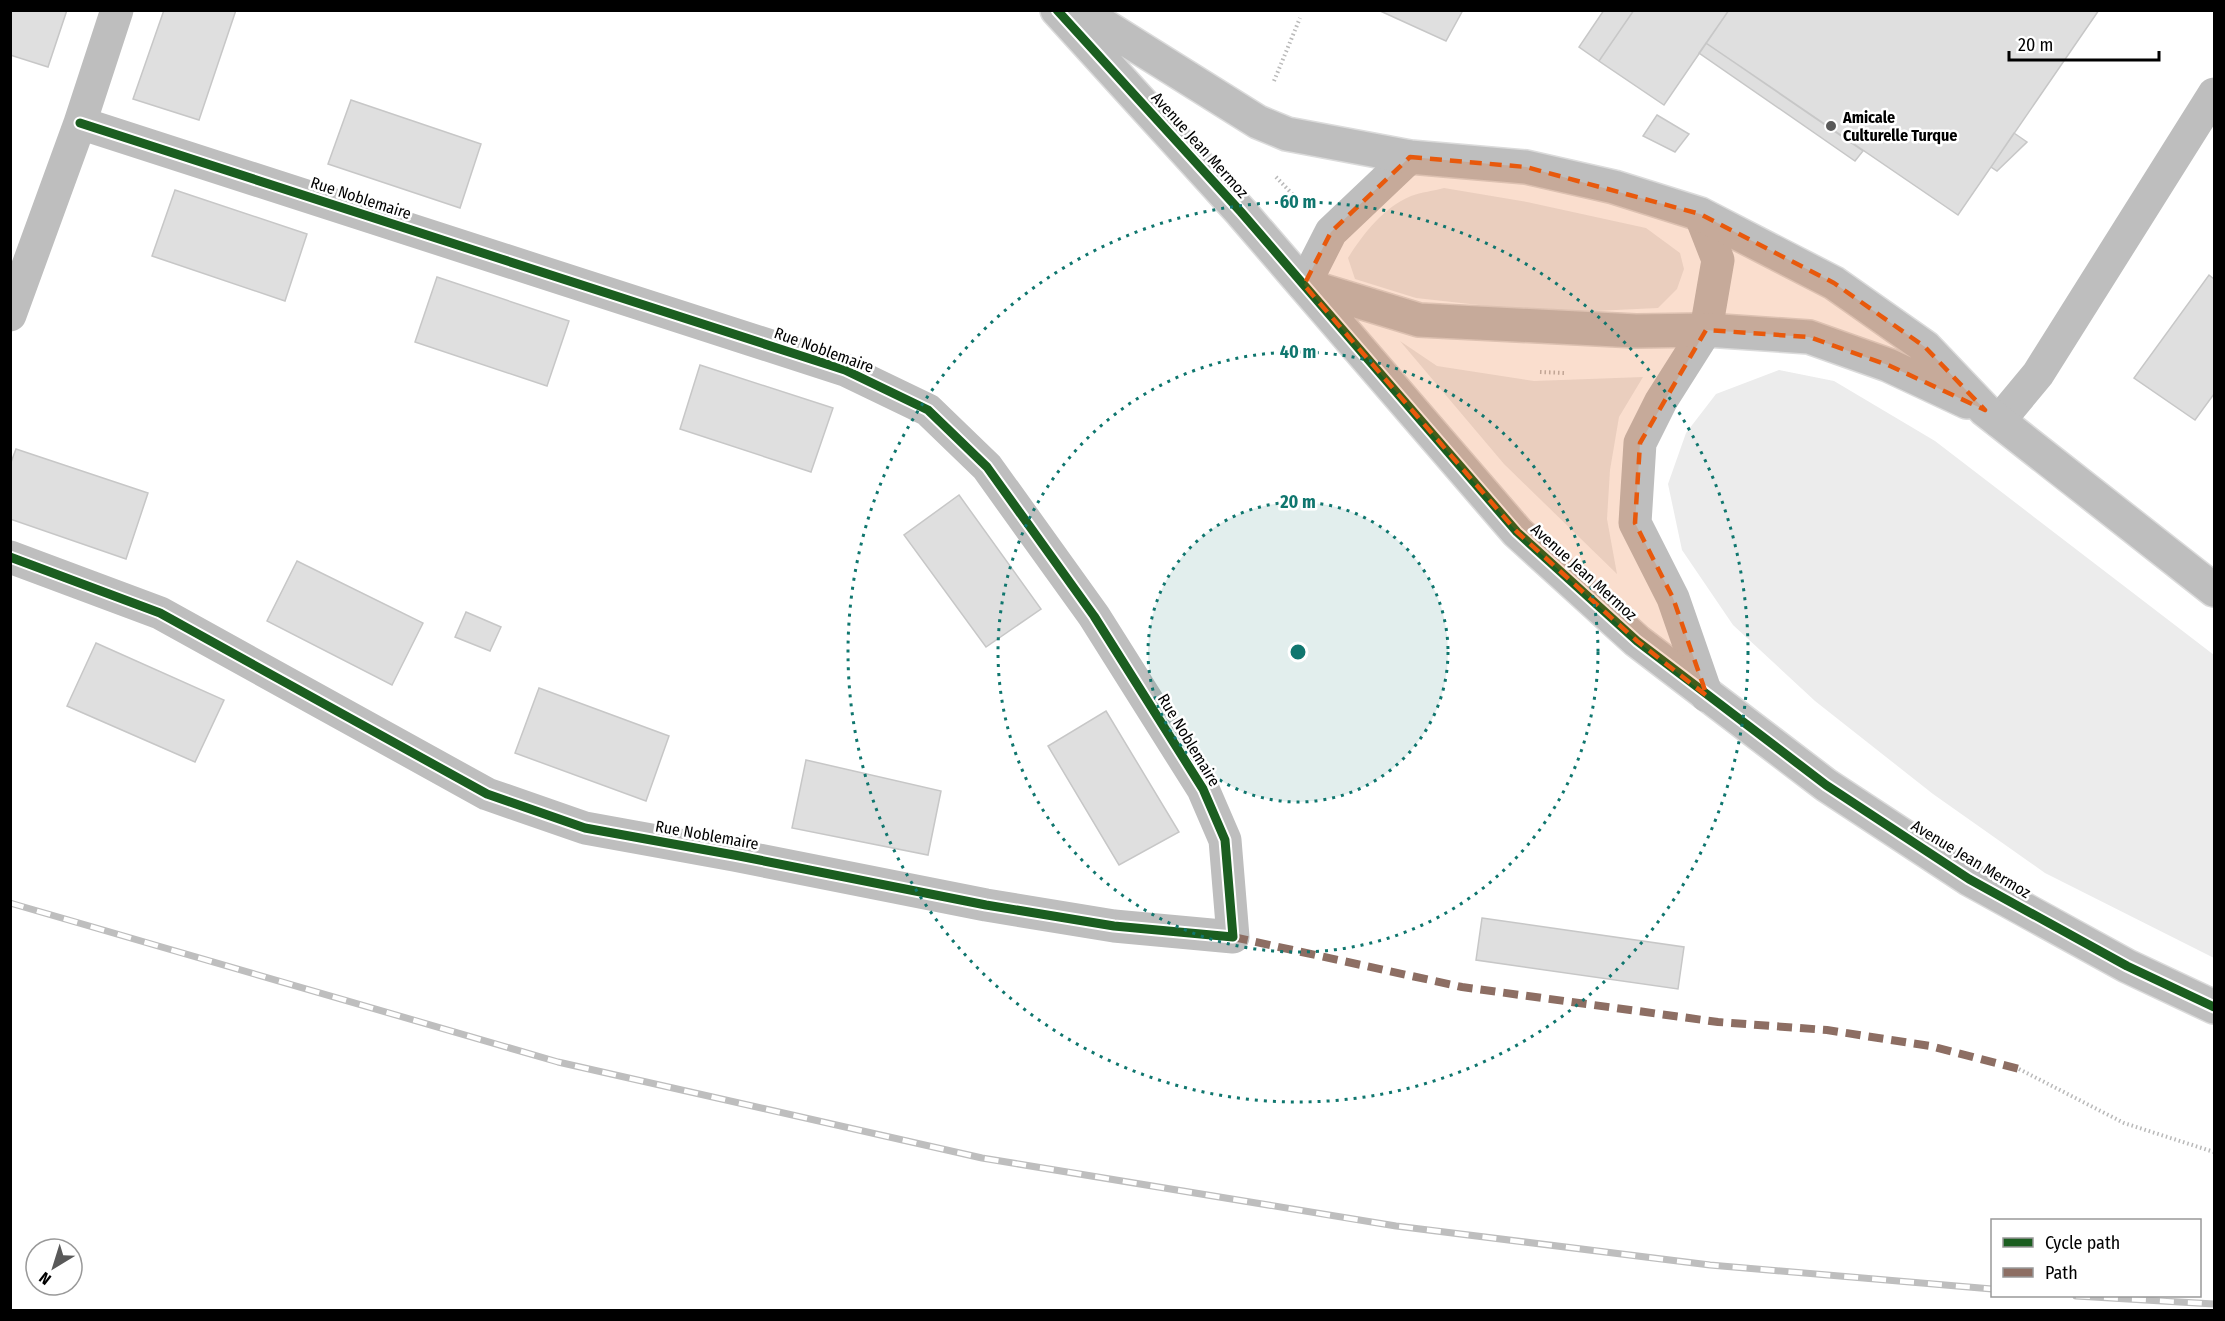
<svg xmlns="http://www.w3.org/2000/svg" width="2225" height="1321" viewBox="0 0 2225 1321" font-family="'Fira Sans Condensed',sans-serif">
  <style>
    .green { fill: #ececec }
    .building { fill: #dfdfdf; stroke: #c7c7c7; stroke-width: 1.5 }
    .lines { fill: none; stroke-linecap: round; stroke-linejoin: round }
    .major-casing { stroke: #dbdbdb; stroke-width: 36 }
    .path { stroke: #b9b9b9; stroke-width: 4; stroke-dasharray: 1.5 3; stroke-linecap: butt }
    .minor { stroke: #bebebe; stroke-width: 33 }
    .major { stroke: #bebebe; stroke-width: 33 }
    .rail-casing { stroke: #bebebe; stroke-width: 7 }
    .rail { stroke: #fff; stroke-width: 4.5; stroke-dasharray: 14; stroke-linecap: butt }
    .quiet { stroke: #8d6e63; stroke-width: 8; stroke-dasharray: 15 8; stroke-linecap: butt }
    .cycleway-casing { stroke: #fff; stroke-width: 13 }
    .cycleway { stroke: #1b5e20; stroke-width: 9 }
    .marked { fill: #e8590c; fill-opacity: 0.2; stroke: #e8590c; stroke-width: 4.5; stroke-dasharray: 12 8; stroke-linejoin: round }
    .ring { fill: none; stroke: #0f766e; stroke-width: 3; stroke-dasharray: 3 6 }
    .poi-dot { fill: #595959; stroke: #fff; stroke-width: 2 }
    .labels { text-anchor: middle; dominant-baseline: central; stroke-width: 5; stroke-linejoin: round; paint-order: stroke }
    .poi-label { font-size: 16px; font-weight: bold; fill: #000; stroke: #fff; text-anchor: start }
    .street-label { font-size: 16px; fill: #000; stroke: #fff }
    .centre { fill: #0f766e; stroke: #fff; stroke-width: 3 }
    .ring-label { font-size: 18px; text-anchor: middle; font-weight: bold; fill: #0f766e; stroke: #fff; stroke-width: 5; stroke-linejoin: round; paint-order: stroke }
  </style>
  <rect width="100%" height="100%" fill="#fff"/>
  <!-- green -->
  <path class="green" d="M1444,188L1527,202L1646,228L1680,253L1684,269L1677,289L1658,308L1552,313L1416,298L1355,279L1348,258C1363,234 1384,207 1411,196C1421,192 1434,191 1444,188Z
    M1400,341L1437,366L1534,381L1643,377L1619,417L1610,470L1607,519L1617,574L1504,464Z
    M1779,370L1834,381L1935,441L2214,655V958L2045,873L1933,794L1815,701L1733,625L1682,550L1668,484L1686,433L1716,394Z"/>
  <!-- building -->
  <path class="building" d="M10,10H67L48,67L10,55Z
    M164,10H236L199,120L133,99Z
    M1378,10H1463L1446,41Z
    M1604,10H1634L1599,61L1579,47Z
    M1634,10H1729L1664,105L1599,61Z
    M1729,10H2099L1958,215L1706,43Z
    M1706,43L1863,151L1855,161L1699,53Z
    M351,100L481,144L460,208L328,164Z
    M1657,115L1689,134L1675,152L1643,136Z
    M2014,133L2027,142L1997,171L1991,167Z
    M175,190L307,234L285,301L152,256Z
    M2209,275L2214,279V394L2195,420L2134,378Z
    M437,277L569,321L547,386L415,342Z
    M700,365L833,408L811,472L680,429Z
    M16,449L148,493L126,559L10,519V465Z
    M959,495L1041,609L986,647L904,535Z
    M297,561L423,623L392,685L267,621Z
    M466,612L501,627L490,651L455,637Z
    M96,643L224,700L195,762L67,706Z
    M539,688L669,736L646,801L515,753Z
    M1106,711L1179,832L1119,865L1048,746Z
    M806,760L941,791L928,855L792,828Z
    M1482,918L1684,947L1678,989L1476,960Z"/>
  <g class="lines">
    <defs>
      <path id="major" d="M1057,10L1241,212L1517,532L1637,641L1826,785L1969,879L2127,966L2214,1007
        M1079,10L1258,122L1287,134L1410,157L1526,167L1614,187L1700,214L1834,283L1925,347L1985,410L2214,590
        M1304,285L1419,320L1636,331L1706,330L1809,337L1888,365L1967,402"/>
    </defs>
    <!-- major casing -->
    <use href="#major" class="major-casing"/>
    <!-- path -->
    <path class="path" d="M1274,81L1300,18
      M1276,177L1300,202
      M1540,372L1565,373
      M2019,1069L2124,1123L2214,1152"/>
    <!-- minor -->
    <path class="minor" d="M1700,214L1718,260L1706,330L1661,401L1640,443L1635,523L1673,598L1707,696
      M1304,285L1331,232L1410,157
      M10,315L80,123L117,10
      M1999,421L2038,374L2214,94
      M10,557L160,613L487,794L585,828L734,855L986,905L1114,926L1233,937L1225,840L1203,789L1094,616L987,467L928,410L845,370L80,123"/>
    <!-- major -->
    <use href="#major" class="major"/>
    <defs>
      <path id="rail" d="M10,903L558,1062L982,1158L1396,1226L1710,1265L1992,1289
        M2076,1296L2214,1304"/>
    </defs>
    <!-- rail casing -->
    <use href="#rail" class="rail-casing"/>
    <!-- rail -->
    <use href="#rail" class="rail"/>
    <!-- quiet -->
    <path class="quiet" d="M1233,937L1462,987L1718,1022L1827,1030L1930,1046L2019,1069"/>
    <defs>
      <path id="cycleway" d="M1057,10L1241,212L1517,532L1637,641L1826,785L1969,879L2127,966L2214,1007
        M10,557L160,613L487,794L585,828L734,855L986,905L1114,926L1233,937L1225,840L1203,789L1094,616L987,467L928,410L845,370L80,123"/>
    </defs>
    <!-- cycleway casing -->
    <use href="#cycleway" class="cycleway-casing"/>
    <!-- cycleway -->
    <use href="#cycleway" class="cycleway"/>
  </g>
  <!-- marked area -->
  <path class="marked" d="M1410,157L1526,167L1700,214L1834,283L1925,347L1985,410L1888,365L1809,337L1706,330L1640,443L1635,523L1673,598L1707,696L1637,641L1517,532L1304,285L1331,232Z"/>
  <!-- distance rings -->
  <circle cx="1298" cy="652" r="150" fill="#0f766e" fill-opacity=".12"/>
  <g class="ring">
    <circle cx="1298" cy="652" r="150"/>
    <circle cx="1298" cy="652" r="300"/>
    <circle cx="1298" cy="652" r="450"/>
  </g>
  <!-- markers -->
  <circle class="poi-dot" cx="1831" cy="126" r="6"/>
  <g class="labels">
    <!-- poi labels -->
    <g class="poi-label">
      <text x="1843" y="117">Amicale<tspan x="1843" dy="18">Culturelle Turque</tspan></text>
    </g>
    <!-- street labels -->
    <g class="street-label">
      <text transform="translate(1200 145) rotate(48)">Avenue Jean Mermoz</text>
      <text transform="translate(361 198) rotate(18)">Rue Noblemaire</text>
      <text transform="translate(824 350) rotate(20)">Rue Noblemaire</text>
      <text transform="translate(1584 572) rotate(42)">Avenue Jean Mermoz</text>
      <text transform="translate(1189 740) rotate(59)">Rue Noblemaire</text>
      <text transform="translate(707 835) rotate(10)">Rue Noblemaire</text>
      <text transform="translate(1971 859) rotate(31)">Avenue Jean Mermoz</text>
    </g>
  </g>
  <circle cx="1298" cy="652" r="9" class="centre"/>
  <g class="ring-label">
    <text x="1298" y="208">60 m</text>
    <text x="1298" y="358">40 m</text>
    <text x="1298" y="508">20 m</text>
  </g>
  <!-- border -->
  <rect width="2225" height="1321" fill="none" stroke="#000000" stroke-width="24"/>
  <!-- legend -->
  <rect x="1991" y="1219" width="210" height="78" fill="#ffffff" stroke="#999999" stroke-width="1.5"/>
  <rect x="2003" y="1238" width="30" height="9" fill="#1b5e20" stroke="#999999" stroke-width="1.5"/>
  <text x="2045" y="1249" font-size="18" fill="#000000">Cycle path</text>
  <rect x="2003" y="1268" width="30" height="9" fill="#8d6e63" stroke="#999999" stroke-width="1.5"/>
  <text x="2045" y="1279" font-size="18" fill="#000000">Path</text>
  <!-- north arrow -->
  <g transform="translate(54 1267) rotate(218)"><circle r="28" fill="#ffffff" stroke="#999999" stroke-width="1.5"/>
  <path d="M0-4.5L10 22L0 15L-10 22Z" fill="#595959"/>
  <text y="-9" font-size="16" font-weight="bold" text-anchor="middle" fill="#000000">N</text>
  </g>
  <!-- scale -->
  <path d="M2009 51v9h150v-9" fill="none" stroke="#000000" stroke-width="3"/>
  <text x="2018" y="51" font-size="18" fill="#000000" stroke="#ffffff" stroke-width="4.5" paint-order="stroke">20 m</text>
</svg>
